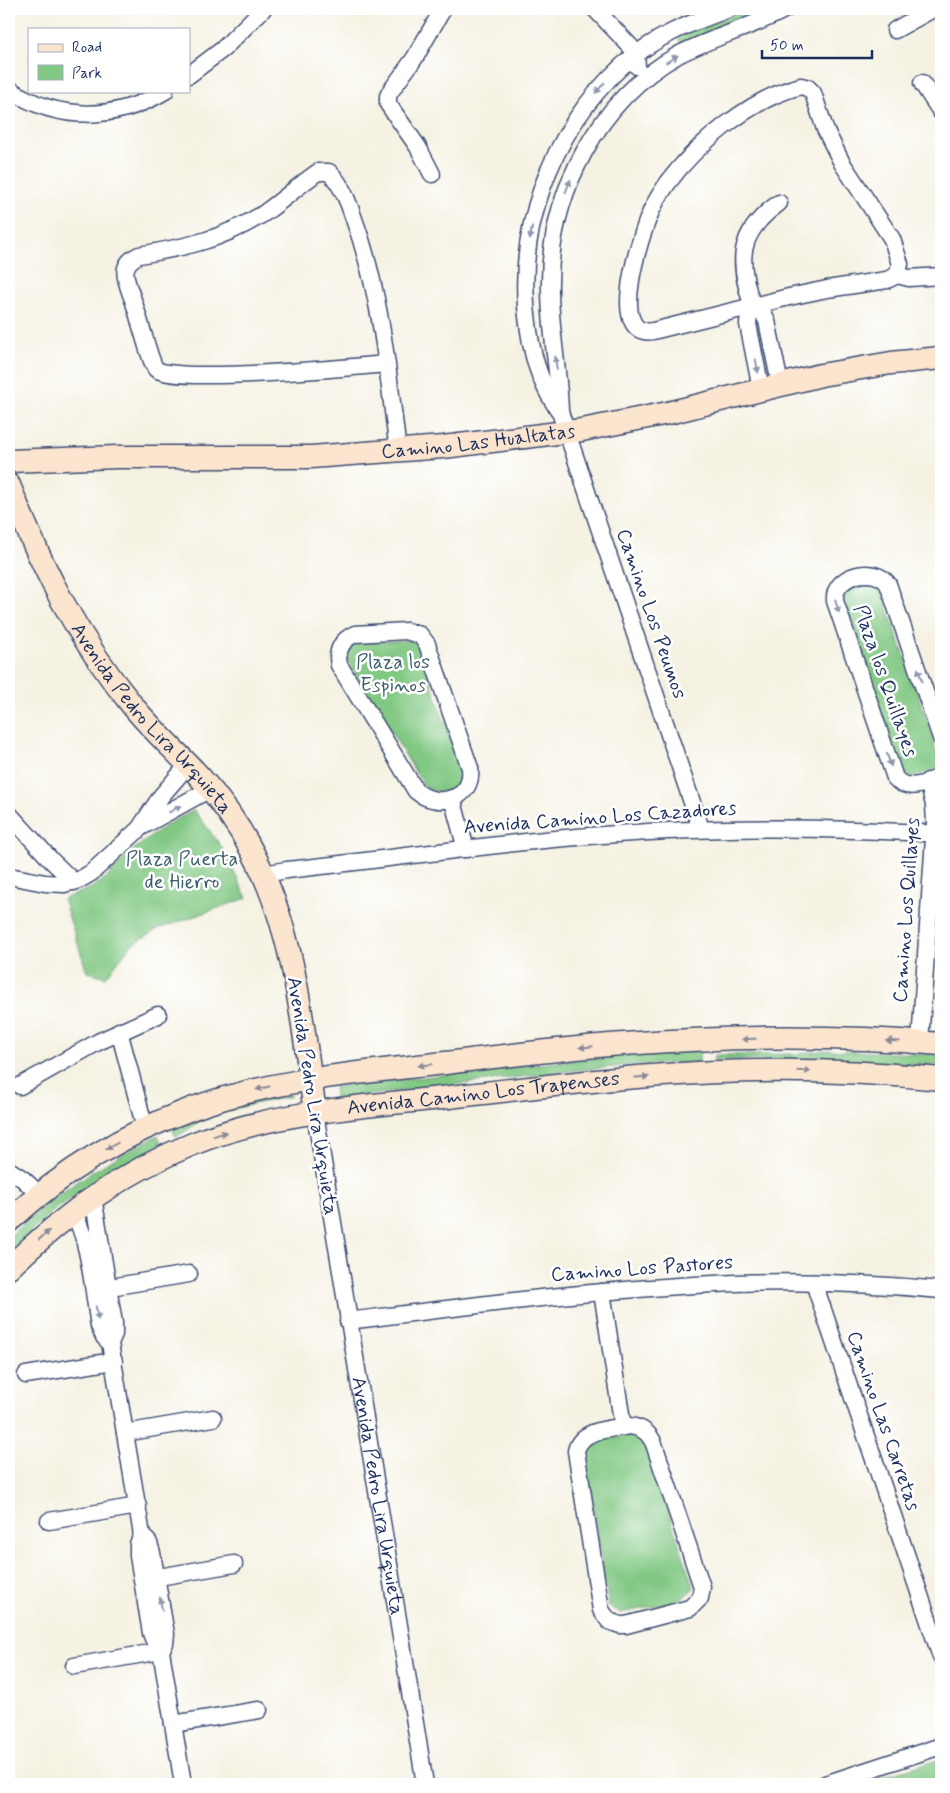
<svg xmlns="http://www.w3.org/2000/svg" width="950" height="1793" viewBox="0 0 950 1793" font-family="Mynerve,sans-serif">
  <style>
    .green { fill: #81c883; stroke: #4e7c70 }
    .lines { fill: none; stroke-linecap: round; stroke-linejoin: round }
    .street-casing { stroke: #3c4c72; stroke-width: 19 }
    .secondary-casing { stroke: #3c4c72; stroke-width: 25 }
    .street { stroke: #fff; stroke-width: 16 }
    .secondary { stroke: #fbe5cf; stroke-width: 22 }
    .oneway { fill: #8d97ae }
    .oneway2 { fill: #8b8a96 }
    .labels { text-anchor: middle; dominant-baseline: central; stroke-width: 5; stroke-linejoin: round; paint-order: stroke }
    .street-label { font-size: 20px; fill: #1b2f5e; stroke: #fff }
    .park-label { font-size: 20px; fill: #3a5d69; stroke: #fff }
  </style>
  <rect width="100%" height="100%" fill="#fff"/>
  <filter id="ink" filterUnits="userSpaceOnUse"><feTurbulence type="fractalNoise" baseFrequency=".02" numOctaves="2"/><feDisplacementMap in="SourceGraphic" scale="10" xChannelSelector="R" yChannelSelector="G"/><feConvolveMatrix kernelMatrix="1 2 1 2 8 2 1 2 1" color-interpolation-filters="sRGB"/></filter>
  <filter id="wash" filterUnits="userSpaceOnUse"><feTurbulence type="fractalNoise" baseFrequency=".0096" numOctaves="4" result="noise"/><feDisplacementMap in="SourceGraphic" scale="20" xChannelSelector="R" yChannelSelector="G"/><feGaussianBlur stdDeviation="1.12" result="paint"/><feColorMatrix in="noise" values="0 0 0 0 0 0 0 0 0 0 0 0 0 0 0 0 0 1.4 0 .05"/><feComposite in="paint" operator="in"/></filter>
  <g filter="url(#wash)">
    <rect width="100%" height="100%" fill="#f5f2e3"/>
    <!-- green -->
    <path class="green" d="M749,9H772L682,45L677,36Z
      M872,581L881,589L930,729L939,762L937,768L912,778L902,774L842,597C847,584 859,584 872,581Z
      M409,640L416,643L421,653L463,775V783C453,792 435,795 424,786L346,658C346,650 349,646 356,643Z
      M194,810L221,846L247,898L158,929L131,945L106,977L87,972L63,899L91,888L106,878L133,850L168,824Z
      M702,1049L699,1054V1062L638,1065L579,1070L335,1099L334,1087L621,1055Z
      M827,1050L941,1055V1066L839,1060H714L713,1057L716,1055L799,1054Z
      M290,1094V1097C261,1101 230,1109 202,1120C192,1124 186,1133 176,1137L172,1129L235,1106Z
      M158,1135L161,1144L90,1185L53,1211L9,1253V1237C56,1192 100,1165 158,1135Z
      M638,1434L645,1443L694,1588L678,1602L620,1613L609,1607L584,1451L592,1441Z
      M941,1759V1784H856Z"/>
  </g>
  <g filter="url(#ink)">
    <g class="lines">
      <defs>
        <g id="street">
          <path d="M595,9L631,47L636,55L637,66"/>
          <path d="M895,30L933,9"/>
          <path d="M189,75L223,49L263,9"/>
          <path d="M922,83L941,112"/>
          <path d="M801,86L808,88L813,93L825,129L842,163L892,239L900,264L897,275L887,280L827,289L789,297L653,331C606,339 641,235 650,214C654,203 661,193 667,184C696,144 752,98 801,86Z"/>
          <path d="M9,89C58,122 115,121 165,91"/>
          <path d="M432,174L418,147L388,104V96L390,92L414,59L443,9"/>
          <path d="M779,203C737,233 737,261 753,307L763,313L767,321L780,384"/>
          <path d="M897,275L909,278L941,276"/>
          <path d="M753,307L749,313L748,324L761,389"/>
          <path d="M386,364C355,367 172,384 156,369C150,363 137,309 132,297C126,280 118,265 139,255C186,247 221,240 263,214C282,201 299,185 318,172H329C342,184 349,204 354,219C381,293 388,373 398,451"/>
          <path d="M560,412C542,388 533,360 529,331C513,234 550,132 622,66C655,36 688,24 729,9"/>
          <path d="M406,631L420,635L427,644L470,768C474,800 437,809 416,791L339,665C336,651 341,640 355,634Z"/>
          <path d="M941,738L888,584C874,564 832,576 835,601L895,778C906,792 929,784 941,775"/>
          <path d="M452,798L466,849"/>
          <path d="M9,814L51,860L74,882"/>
          <path d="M143,826L210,789"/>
          <path d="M701,829L560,412C559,369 549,326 550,283C550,193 598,100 678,55C712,37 751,28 786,9"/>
          <path d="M264,874L287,870C408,857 528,838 649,832C747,826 844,828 941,834"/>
          <path d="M9,876L45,883L64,884L79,880L91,873L139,829L162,795L188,765"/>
          <path d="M119,1031L145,1128"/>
          <path d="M920,1042L935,824L934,805L928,781"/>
          <path d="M20,1086L98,1042L158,1015"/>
          <path id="s1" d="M315,1113L425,1784"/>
          <path d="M9,1170L23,1179L39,1194"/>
          <path d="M93,1197L114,1323V1334L110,1343L142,1535L149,1543L152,1553L166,1634L165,1643L161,1651"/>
          <path d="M72,1212C89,1234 94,1297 99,1326L104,1337L110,1343"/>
          <path d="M814,1283L941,1657"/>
          <path d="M98,1289L189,1274"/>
          <path d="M602,1292L623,1427"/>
          <path d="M348,1321C469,1306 592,1290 714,1284C790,1280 866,1283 941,1290"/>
          <path d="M26,1375L114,1361"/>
          <path d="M629,1426C641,1427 649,1432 654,1444L702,1587L700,1598L690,1608L626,1625H620L609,1621L601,1610L576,1451C581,1429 610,1429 629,1426Z"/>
          <path d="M125,1433L213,1418"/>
          <path d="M49,1521L138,1506"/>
          <path d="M142,1535L138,1544V1556L151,1633L155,1643L161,1651L183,1784"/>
          <path d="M147,1579L234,1564"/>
          <path d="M74,1666L161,1651"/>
          <path d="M173,1724L259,1710"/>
          <path d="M825,1784L941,1746"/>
        </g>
        <g id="secondary">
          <path id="s2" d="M9,461L117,457H311L443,447L582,430L668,413L821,375L891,363L941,358"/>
          <path id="s3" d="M9,485C42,568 75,635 132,705C152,730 177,752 199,776C220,799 239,826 253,853C295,932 303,1026 315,1113"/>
          <path d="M9,1221C62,1172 123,1134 191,1109C272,1079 359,1073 445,1063C504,1056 564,1048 624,1044C729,1036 836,1035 941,1044"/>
          <path id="s4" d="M9,1268C66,1213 121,1173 195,1143C273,1112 358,1107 441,1098C547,1086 653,1072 759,1071C820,1070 881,1073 941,1079"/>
        </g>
      </defs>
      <!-- street casing -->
      <use href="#street" class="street-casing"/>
      <!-- secondary casing -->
      <use href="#secondary" class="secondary-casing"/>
      <!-- street -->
      <use href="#street" class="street"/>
      <!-- secondary -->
      <use href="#secondary" class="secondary"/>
    </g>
    <!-- one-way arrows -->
    <defs><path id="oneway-solid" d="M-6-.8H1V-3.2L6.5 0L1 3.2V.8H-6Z" transform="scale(1.25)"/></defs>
    <g class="oneway">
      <use href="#oneway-solid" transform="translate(672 59) rotate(-31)"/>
      <use href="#oneway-solid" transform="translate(600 88) rotate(132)"/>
      <use href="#oneway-solid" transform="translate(568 186) rotate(-69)"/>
      <use href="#oneway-solid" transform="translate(531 233) rotate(100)"/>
      <use href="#oneway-solid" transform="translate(556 363) rotate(-97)"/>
      <use href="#oneway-solid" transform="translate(757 366) rotate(79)"/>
      <use href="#oneway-solid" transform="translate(837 606) rotate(74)"/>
      <use href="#oneway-solid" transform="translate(920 675) rotate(-109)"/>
      <use href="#oneway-solid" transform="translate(889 760) rotate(71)"/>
      <use href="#oneway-solid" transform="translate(175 809) rotate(-29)"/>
      <use href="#oneway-solid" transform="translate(97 1313) rotate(80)"/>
      <use href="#oneway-solid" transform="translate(161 1604) rotate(-100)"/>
    </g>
    <g class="oneway2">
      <use href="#oneway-solid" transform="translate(749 1039) rotate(179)"/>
      <use href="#oneway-solid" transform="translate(893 1041) rotate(-177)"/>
      <use href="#oneway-solid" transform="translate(586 1047) rotate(174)"/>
      <use href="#oneway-solid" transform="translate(425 1065) rotate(173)"/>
      <use href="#oneway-solid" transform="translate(804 1071) rotate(1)"/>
      <use href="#oneway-solid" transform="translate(642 1077) rotate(-4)"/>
      <use href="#oneway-solid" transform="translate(263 1088) rotate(167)"/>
      <use href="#oneway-solid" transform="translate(220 1134) rotate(-18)"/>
      <use href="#oneway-solid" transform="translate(112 1146) rotate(150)"/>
      <use href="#oneway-solid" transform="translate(44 1235) rotate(-41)"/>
    </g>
  </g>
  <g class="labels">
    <!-- street labels -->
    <g class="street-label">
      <text stroke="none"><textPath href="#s2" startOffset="470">Camino Las Hualtatas</textPath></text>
      <text transform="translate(651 614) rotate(71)">Camino Los Peumos</text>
      <text transform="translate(885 681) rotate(71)">Plaza los Quillayes</text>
      <text stroke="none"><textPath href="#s3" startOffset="276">Avenida Pedro Lira Urquieta</textPath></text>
      <text transform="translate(600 818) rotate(-4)">Avenida Camino Los Cazadores</text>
      <text transform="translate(907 910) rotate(-86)">Camino Los Quillayes</text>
      <text stroke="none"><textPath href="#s4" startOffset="519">Avenida Camino Los Trapenses</textPath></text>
      <text transform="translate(312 1096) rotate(81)">Avenida Pedro Lira Urquieta</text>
      <text transform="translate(642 1269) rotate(-4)">Camino Los Pastores</text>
      <text transform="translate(883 1421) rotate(71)">Camino Las Carretas</text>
      <text stroke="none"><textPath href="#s1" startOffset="388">Avenida Pedro Lira Urquieta</textPath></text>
    </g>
    <!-- park labels -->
    <g class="park-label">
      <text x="393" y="662">Plaza los<tspan x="393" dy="23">Espinos</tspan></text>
      <text x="182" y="859">Plaza Puerta<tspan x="182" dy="23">de Hierro</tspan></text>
    </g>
  </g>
  <!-- margin -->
  <rect width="950" height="1793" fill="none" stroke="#fff" stroke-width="30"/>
  <!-- legend -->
  <rect x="28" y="28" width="162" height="65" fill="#ffffff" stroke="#a4acbf"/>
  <rect x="38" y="44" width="25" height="8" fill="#fbe5cf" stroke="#a4acbf"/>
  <text x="72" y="52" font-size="15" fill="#1b2f5e">Road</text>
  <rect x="38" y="65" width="25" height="15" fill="#81c883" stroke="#a4acbf"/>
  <text x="72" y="78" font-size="15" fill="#1b2f5e">Park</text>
  <!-- scale -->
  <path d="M762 50v8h110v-8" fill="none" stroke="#1b2f5e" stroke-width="2.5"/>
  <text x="770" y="50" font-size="15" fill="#1b2f5e" stroke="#ffffff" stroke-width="4" paint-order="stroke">50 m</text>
</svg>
